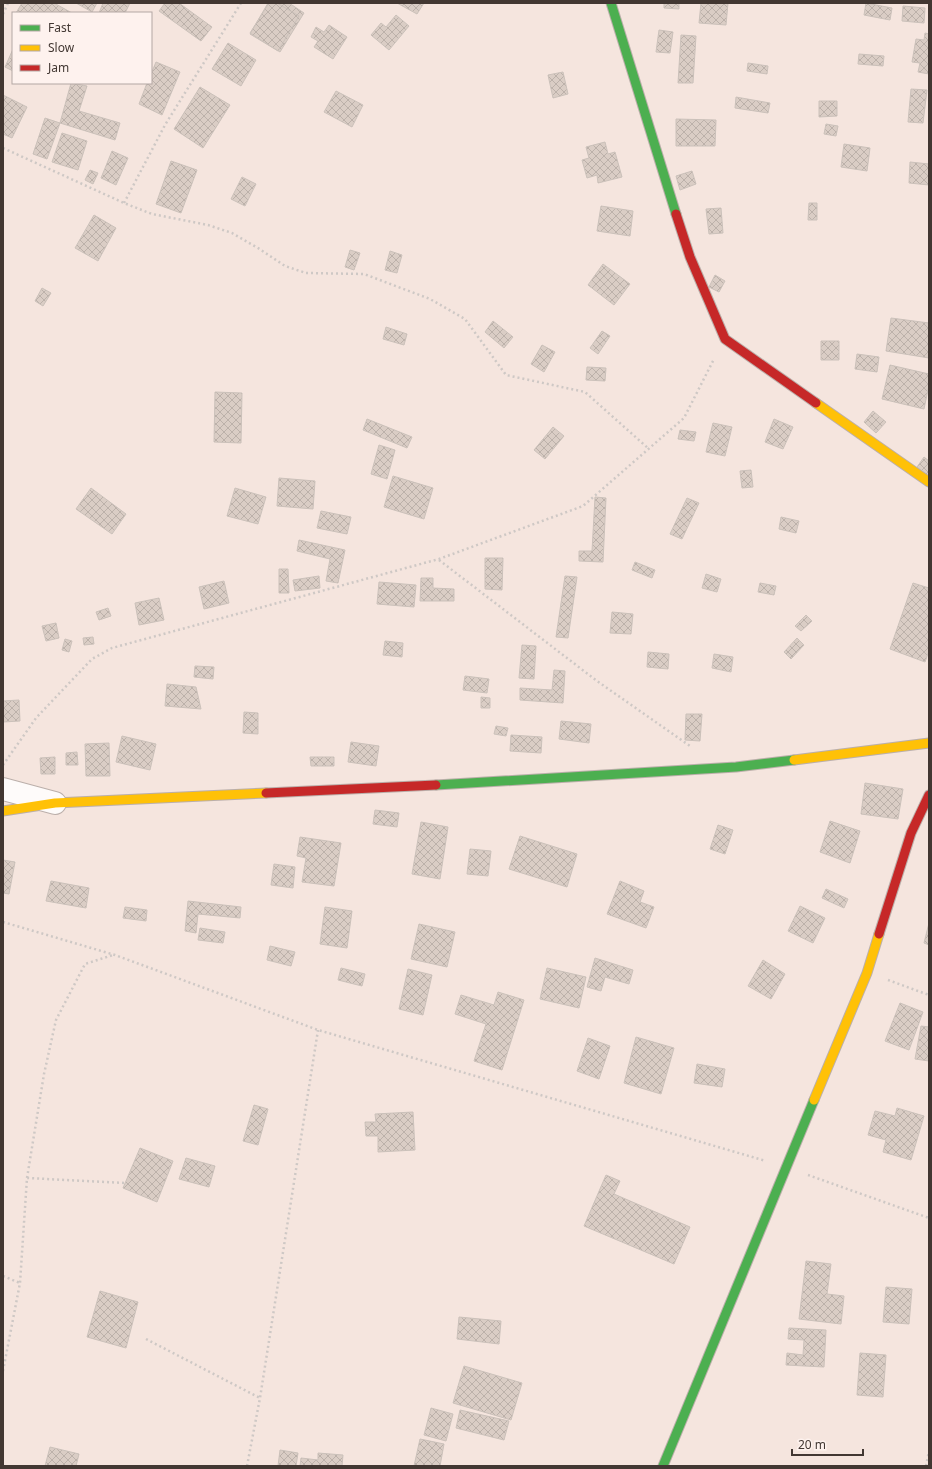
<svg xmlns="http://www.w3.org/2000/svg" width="932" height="1469" viewBox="0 0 932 1469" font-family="'Noto Sans',sans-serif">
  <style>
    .building { fill: url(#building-cross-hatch); stroke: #cbc1ba }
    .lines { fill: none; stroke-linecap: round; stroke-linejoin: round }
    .street-casing { stroke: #bbafaa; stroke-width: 24 }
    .fast-casing { stroke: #bbafaa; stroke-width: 11 }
    .slow-casing { stroke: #bbafaa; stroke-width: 11 }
    .jam-casing { stroke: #bbafaa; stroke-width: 11 }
    .path { stroke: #cec8c5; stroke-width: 2.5; stroke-dasharray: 2 3; stroke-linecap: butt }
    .street { stroke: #fefbfa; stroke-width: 22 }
    .fast { stroke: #4caf50; stroke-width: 9 }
    .slow { stroke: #ffc107; stroke-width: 9 }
    .jam { stroke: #c62828; stroke-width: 9 }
  </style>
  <defs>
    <pattern id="building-cross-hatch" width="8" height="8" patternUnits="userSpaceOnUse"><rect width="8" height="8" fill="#dacdc5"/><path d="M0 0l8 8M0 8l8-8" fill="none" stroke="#bcb1aa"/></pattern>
  </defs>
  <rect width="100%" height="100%" fill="#f5e5de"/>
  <!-- building -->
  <path class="building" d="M22,3H54L72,13H16Z
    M76,3H97L92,12Z
    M103,3H130L125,13H99Z
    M165,3H179L212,27L201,41L159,11Z
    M268,3H277L299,16L278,51L250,34Z
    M269,3H289L304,13L280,52L250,33Z
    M397,3H424L417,14Z
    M664,3H679V9L664,8Z
    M701,3H728L726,25L699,23Z
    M866,3L892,8L890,20L864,15Z
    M903,6L925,8L924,23L902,21Z
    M396,15L409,26L389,50L371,35L381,23L386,27Z
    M329,25L347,37L333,59L314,47L318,41L311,37L316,27L324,32Z
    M659,30L673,32L670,53L656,52Z
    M925,33L929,34V74L918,72L920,63L912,62L916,39L924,40Z
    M681,35L696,36L693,83H678Z
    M228,43L256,60L241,86L212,69Z
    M13,49V71L5,67Z
    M859,54L884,56L883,66L858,64Z
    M156,62L180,72L162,115L139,104L147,83H151V74Z
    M748,63L768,66L767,74L747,71Z
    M563,72L568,94L553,98L548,75Z
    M71,83L87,86L79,111L120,123L115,140L60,123Z
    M200,87L230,105L203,148L174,129Z
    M911,89L927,90L923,123L908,122Z
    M336,91L363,105L352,127L324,112Z
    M3,95L27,107L12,138L3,134Z
    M736,97L770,103L768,113L735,108Z
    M819,101H837V116L819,117Z
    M45,118L60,123L47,159L33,154Z
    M676,119L716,120L715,146H676Z
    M826,124L838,126L836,136L824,134Z
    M62,133L87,141L78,170L52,162Z
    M605,142L608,154L615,152L622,177L598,183L597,175L587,178L582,160L589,158L586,147Z
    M844,144L870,148L867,171L841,167Z
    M112,151L128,158L116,185L101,178Z
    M171,161L197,170L181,213L156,204Z
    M910,162L929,164V185L909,183Z
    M90,170L98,173L93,184L85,180Z
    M692,171L696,184L680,190L676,176Z
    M242,177L256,184L245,206L231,199Z
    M809,203H817V220H808Z
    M601,206L633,211L630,236L597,231Z
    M721,208L723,233L709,234L706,209Z
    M94,215L116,228L98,261L75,248Z
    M350,250L360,253L354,270L345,267Z
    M390,251L402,255L397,273L385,270Z
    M603,264L630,284L614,305L588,285Z
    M715,275L725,281L719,292L709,287Z
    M42,288L51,293L43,306L35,301Z
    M891,318L929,323V358L886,351Z
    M493,321L513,337L504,348L485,332Z
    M386,327L407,334L404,345L383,339Z
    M602,331L610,336L598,354L590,348Z
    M821,341H839V360H821Z
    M542,345L555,352L544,372L531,364Z
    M857,354L879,357L877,372L855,369Z
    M890,365L929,374V385L924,409L882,399Z
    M587,367L606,368L605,381L586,380Z
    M215,392L242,393L241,443L214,442Z
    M873,411L886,422L876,433L864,422Z
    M367,419L412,437L407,448L363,430Z
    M774,419L793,427L783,449L765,442Z
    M713,423L732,427L725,456L706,452Z
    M553,427L564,436L545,459L534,450Z
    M680,430L696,432L694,441L678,439Z
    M379,445L395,450L387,479L371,474Z
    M924,457L929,461V477L917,467Z
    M751,470L753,487L742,488L740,471Z
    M393,476L433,488L424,519L384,507Z
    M279,478L315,481L313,509L277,506Z
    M91,488L126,514L112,534L76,509Z
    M235,488L266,497L258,524L227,516Z
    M595,497L606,498L603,562L579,561V551H592Z
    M687,498L699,503L682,539L670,534Z
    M321,511L351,517L347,534L317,528Z
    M781,517L799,521L796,533L779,529Z
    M299,540L345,550L338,583L326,581L330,559L297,551Z
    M485,558H503L502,590L485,589Z
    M635,562L655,570L652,578L632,570Z
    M279,569H288L289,593H279Z
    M706,574L721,579L717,592L702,588Z
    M319,576L320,588L295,591L293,580Z
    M565,576L577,577L568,638L556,637Z
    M421,578H433V588L454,589V601H420Z
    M224,581L229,603L204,609L199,587Z
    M379,582L416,585L414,607L377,604Z
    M760,583L776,586L774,595L758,592Z
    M913,583L929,588V651L925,662L890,649Z
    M159,598L164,620L139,625L135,603Z
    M108,608L111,616L99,620L96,612Z
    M612,612L633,614L631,634L610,633Z
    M806,615L812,621L801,631L795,626Z
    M56,623L59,638L46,641L42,626Z
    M93,637L94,644L84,645L83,638Z
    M797,638L804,645L791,659L784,652Z
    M65,639L72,641L69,652L62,650Z
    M385,641L403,643L402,657L383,655Z
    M522,645L536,646L534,679L519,678Z
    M648,652L669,654L668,669L647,667Z
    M714,654L733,657L731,672L712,668Z
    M195,666L214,667L213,679L194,677Z
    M554,670L565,671L563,703L520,700V688L552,690Z
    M465,676L489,679L487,693L463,690Z
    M167,684L196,687L201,709L165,706Z
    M481,697L490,698V708H481Z
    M19,700L20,721L3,722V701Z
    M244,712L258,713V734L243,733Z
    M686,714H702L700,741L685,740Z
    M561,721L591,724L589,743L559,739Z
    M496,726L508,728L506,736L494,734Z
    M511,735L542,737L541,753L510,751Z
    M122,736L156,744L150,770L116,762Z
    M351,742L379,746L376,766L348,762Z
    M109,743L110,776H86L85,744Z
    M77,752L78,765H66V753Z
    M55,757V774H41L40,758Z
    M310,757H334V766H311Z
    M865,783L903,789L898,819L861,814Z
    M375,810L399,813L397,827L373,824Z
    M830,821L860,831L850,863L820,852Z
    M421,822L448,827L440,879L412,874Z
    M718,825L733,830L725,854L710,849Z
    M520,836L577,854L567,887L509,869Z
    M300,837L341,843L334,886L302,882L306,858L297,856Z
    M470,849L491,851L488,876L467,874Z
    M3,860L15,862L9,894L3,893Z
    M274,864L295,867L293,888L271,885Z
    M51,881L89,888L86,908L46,901Z
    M620,881L644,891L640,902L654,907L646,928L607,914Z
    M826,889L848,899L844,908L822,898Z
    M188,901L241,907L240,918L198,914L196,933L185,931Z
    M800,906L825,918L813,943L788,931Z
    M125,907L147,910L146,921L123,918Z
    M325,907L352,911L347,948L320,944Z
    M929,923V945L924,943Z
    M419,924L455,932L447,967L411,959Z
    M200,928L225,932L223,943L198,940Z
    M270,946L295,952L291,966L267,960Z
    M595,958L633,970L629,984L605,977L601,991L587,987Z
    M763,960L785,974L771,999L748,986Z
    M341,968L365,974L362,986L338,980Z
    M547,968L586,977L579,1008L540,999Z
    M408,969L432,975L423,1015L399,1009Z
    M498,992L524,1000L502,1070L474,1061L486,1024L455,1014L461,995L494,1005Z
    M900,1003L923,1012L909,1050L885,1041Z
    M921,1026L929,1027V1061L915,1059Z
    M636,1037L674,1048L661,1094L624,1083Z
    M588,1038L610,1046L599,1079L577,1071Z
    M697,1064L725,1069L722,1087L694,1083Z
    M254,1105L268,1109L258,1145L243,1141Z
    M897,1108L924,1116L911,1160L883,1152L886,1140L868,1135L875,1111L895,1116Z
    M413,1112L415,1150L378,1152V1136H366L365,1122H376L375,1114Z
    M140,1148L173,1161L157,1202L123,1188Z
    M186,1158L215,1166L209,1187L179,1179Z
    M606,1175L620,1181L614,1194L690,1227L674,1264L584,1226Z
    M806,1261L831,1264L827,1294L844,1296L841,1324L799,1319Z
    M886,1287L912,1289L909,1324L883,1322Z
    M100,1291L138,1302L126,1348L87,1337Z
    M459,1317L501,1321L499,1344L457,1339Z
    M789,1328L826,1330L824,1367L786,1365L787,1353L803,1355L804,1340L788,1339Z
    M860,1353L886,1355L883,1397L857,1395Z
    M464,1366L522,1383L511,1420L453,1403Z
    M431,1408L453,1414L446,1441L424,1435Z
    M460,1410L509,1421L504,1440L456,1428Z
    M420,1439L444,1444L440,1466H414Z
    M50,1447L79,1454L76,1466H45Z
    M280,1450L298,1453L296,1466H278Z
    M318,1453L343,1455L342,1466H300L301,1458L318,1460Z"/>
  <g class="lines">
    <defs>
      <path id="street" d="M3,789L55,803"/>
      <path id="fast" d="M611,3L676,214
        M436,785L736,767L794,760
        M663,1466L814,1100"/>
      <path id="slow" d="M816,403L929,482
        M794,760L929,743
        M3,811L55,803L266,793
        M814,1100L867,973L879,934"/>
      <path id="jam" d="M676,214L690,257L725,339L816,403
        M266,793L436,785
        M879,934L911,833L929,795"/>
    </defs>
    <!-- street casing -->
    <use href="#street" class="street-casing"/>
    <!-- fast casing -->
    <use href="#fast" class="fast-casing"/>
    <!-- slow casing -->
    <use href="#slow" class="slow-casing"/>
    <!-- jam casing -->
    <use href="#jam" class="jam-casing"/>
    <!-- path -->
    <path class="path" d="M3,14L8,3
      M3,148L124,203L152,214L208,225L232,233L258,248L285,266L306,273L364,274L430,299L465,319L506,375L585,392L649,449
      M124,203L165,125L241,3
      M439,560L597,681L690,746
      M3,765L36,718L92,659L112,648L439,559L583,506L684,418L714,359
      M3,922L115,955L318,1030L766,1161
      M888,980L929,995
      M808,1175L929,1218
      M27,1178L44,1074L56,1020L85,964L113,955
      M3,1276L20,1283
      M146,1339L260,1398
      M3,1371L20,1283L27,1178L125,1183
      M247,1466L260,1398L318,1030
      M926,1466L929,1451"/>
    <!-- street -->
    <use href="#street" class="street"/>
    <!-- fast -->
    <use href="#fast" class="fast"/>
    <!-- slow -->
    <use href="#slow" class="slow"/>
    <!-- jam -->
    <use href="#jam" class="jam"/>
  </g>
  <!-- border -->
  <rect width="932" height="1469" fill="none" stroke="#423732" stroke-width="8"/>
  <!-- legend -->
  <rect x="12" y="12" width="140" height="72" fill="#fef2ee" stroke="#b3a7a3"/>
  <rect x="20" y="25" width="20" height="6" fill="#4caf50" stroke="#b3a7a3"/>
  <text x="48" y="32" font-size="12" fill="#423732">Fast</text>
  <rect x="20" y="45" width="20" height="6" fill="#ffc107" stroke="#b3a7a3"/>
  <text x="48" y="52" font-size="12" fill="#423732">Slow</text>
  <rect x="20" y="65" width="20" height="6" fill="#c62828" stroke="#b3a7a3"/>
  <text x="48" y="72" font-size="12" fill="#423732">Jam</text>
  <!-- scale -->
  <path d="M792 1449v6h71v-6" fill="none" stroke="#423732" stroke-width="2"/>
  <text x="798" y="1449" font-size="12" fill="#423732" stroke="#fef2ee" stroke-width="3" paint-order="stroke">20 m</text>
</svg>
